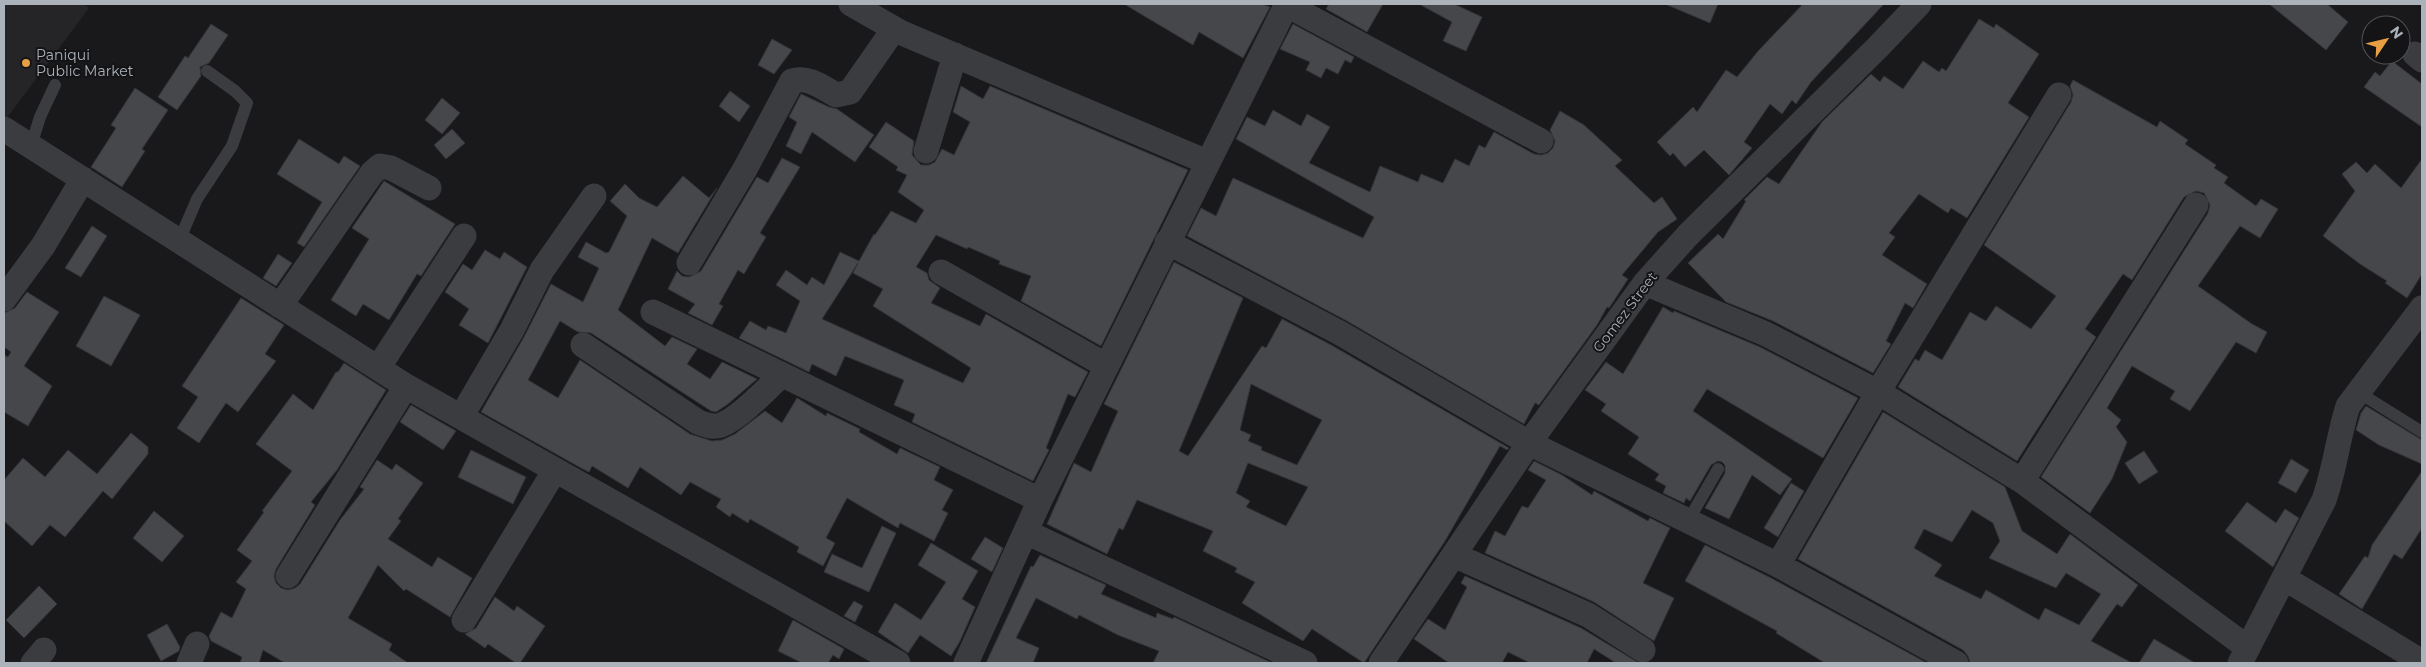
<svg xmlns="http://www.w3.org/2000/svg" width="2426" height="667" viewBox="0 0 2426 667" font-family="Montserrat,sans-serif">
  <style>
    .built { fill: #252528 }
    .building { fill: #46474b; stroke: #333437; fill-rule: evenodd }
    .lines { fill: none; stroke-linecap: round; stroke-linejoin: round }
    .service { stroke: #3a3c40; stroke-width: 12 }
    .minor { stroke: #3a3c40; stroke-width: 25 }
    .poi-dot { fill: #e89f44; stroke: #141416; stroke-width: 2 }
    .labels { text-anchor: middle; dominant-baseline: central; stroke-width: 4; stroke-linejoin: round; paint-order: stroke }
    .poi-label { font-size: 14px; fill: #acb2ba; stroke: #141416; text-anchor: start }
    .street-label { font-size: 14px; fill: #acb2ba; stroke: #141416 }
  </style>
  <rect width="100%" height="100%" fill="#19191b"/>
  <!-- built -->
  <path class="built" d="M4,4H84L89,8L6,119L4,117Z"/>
  <!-- building -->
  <path class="building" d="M1124,4H1262L1270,7L1243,58L1199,32L1193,45Z
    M1329,4H1383L1367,32L1326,9Z
    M1419,4H1454L1482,17L1466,51L1443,41L1452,22Z
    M1665,4H1718L1710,23Z
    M1803,4H1884L1811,82L1796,104L1792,100L1782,114L1770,104L1744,142L1752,148L1729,175L1704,150L1685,167L1673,153L1670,156L1657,142L1693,107L1697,112L1726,70L1737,77L1759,50Z
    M2269,4H2327L2348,22L2326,50Z
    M1979,19L1994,28L1996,24L2039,54L2008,103L2029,117L1967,218L1951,208L1948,213L1919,194L1889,233L1895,237L1882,255L1927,284L1913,308L1905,303L1886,341L1891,344L1873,373L1773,321L1726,302L1688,263L1718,234L1723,239L1746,201L1744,200L1767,177L1779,184L1822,122L1871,74L1880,82L1884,76L1903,89L1923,61L1939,72L1942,68L1946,71Z
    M211,24L228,35L209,63L200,67L201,76L177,110L158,97L185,56L188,58Z
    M1293,24L1354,57L1351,63L1345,60L1338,74L1326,68L1321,78L1306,70L1310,62L1280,49Z
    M772,39L792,50L774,74L758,65Z
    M2392,61L2422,84V127L2364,87L2375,72L2380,76Z
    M2073,80L2157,127L2160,121L2188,140L2185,144L2216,165L2214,168L2228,177L2224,183L2256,206L2261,199L2278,209L2260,238L2240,226L2198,286L2252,324L2267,332L2256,353L2236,342L2190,411L2170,399L2175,391L2132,366L2107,408L2121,420L2116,427L2127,442L2112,479L2090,513L2041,477L2208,213L2210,205L2204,193L2196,191L2184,197L2132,280L2123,274L2085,329L2096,337L2017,461L1898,387L1915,359L1919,361L1925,350L1942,360L1970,312L1986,321L1996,306L2031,329L2056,296L1984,245L2071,102L2073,95L2070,86Z
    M961,86L983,99L990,86L1188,170L1101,346L1021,301L1031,276L999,264L1000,261L968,247L967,249L936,235L916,267L927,273L929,280L940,288L931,303L980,326L986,314L1088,372L1075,397L1068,394L1046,448L1049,450L1033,481L912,422L915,414L894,405L904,380L845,356L836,376L812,364L809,372L739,338L750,321L766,330L768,326L786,333L800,301L776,285L786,270L807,285L812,277L824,285L840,252L859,261L874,234L875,235L891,211L916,223L924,210L898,192L907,175L896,170L898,167L869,147L886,122L914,141L912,155L921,165H929L935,162L942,149L954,155L970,122L953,112ZM858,263L853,273L883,289L873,306L971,368L963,383L822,319Z
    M135,88L168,110L142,149L145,151L122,187L91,167L116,128L111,125Z
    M730,91L750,106L739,122L719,106Z
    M801,94L829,107L837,109L874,135L855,162L812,132L801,154L786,146L797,122L789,117Z
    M442,98L460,113L442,134L425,120Z
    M1273,110L1301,126L1307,114L1330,127L1309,163L1370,192L1380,166L1418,182L1421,174L1443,183L1455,159L1469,166L1479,145L1485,148L1494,132L1534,154L1541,155L1548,153L1553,148L1555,141L1550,130L1560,111L1584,125L1622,160L1615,166L1654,203L1662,197L1677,219L1658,232L1622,275L1628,279L1615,299L1609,308L1607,307L1597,325L1539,405L1535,403L1524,424L1347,321L1187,236L1201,208L1216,216L1233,178L1363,238L1374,217L1236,139L1247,117L1265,126Z
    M452,129L465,143L446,159L434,145Z
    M299,139L339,164L344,156L360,166L304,247L297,243L322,202L277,174Z
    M782,158L800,167L760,233L766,237L744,274L738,270L719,304L723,306L712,325L688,313L695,304L668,289L677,271L682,276L689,277L701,271L757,177L768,183Z
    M2422,159V274L2407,298L2385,283L2387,281L2360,264L2323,236L2355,191L2342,174L2356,162L2367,173L2375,164L2401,188Z
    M683,176L709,198L717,188L678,253L652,238L618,310L665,346L672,337L697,349L687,364L710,379L722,362L757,379L728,404L716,412L711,411L591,333L578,332L560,321L528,380L558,398L580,360L690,434L712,441L722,440L735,434L765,411L782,423L797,398L826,416L827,413L860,429L859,432L897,454L900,448L940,467L934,480L953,490L942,510L948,513L934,541L900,523L898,528L847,498L826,538L835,543L823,566L797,552L799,547L750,519L748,523L732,513L730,517L716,507L721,499L690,482L681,495L640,467L628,488L592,466L589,472L581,468L481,412L524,337L551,284L583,302L599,268L578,257L586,242L606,253L609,252L627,216L610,201L625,184L639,198L657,207Z
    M384,181L455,224L421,276L417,274L389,320L363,304L356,316L331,300L369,239L352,228Z
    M92,226L107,236L81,277L65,268Z
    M485,250L500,259L504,252L527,267L488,343L459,325L469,309L445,292L463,264L472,270Z
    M278,254L292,263L276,286L263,278Z
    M1174,262L1243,298L1179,451L1188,456L1262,346L1266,348L1282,319L1333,346L1509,448L1507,450L1500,446L1445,541L1364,663L1312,629L1303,641L1242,603L1255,582L1235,572L1237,568L1203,551L1213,531L1137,500L1123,530L1119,528L1107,554L1047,524L1074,463L1091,472L1118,411L1104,404ZM1251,384L1322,420L1297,465L1261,450L1262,447L1248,441L1251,435L1240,430ZM1248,463L1308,487L1286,526L1246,507L1250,501L1236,493Z
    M27,292L59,312L24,366L52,386L28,426L4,412V355L8,357L11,352L4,347V313L15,308Z
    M104,296L140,315L111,366L76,346Z
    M241,298L284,325L265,354L276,361L238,412L226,403L199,443L177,428L198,397L182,386Z
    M1663,307L1673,313L1674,311L1760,347L1858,398L1823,458L1707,389L1693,411L1792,479L1780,495L1752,475L1729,519L1705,508L1725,473V465L1722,462L1718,461L1711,465L1690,501L1686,498L1684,503L1663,493L1666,486L1655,480L1659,474L1628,454L1639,437L1601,411L1606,404L1585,390L1606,362L1623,374Z
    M344,363L386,390L337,470L311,502L315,505L276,569L274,576L276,583L281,588L288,590L295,588L300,584L340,520L364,489L360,487L377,460L392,470L396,464L423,483L398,519L401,521L388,539L432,567L438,557L472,578L450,617L406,589L404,591L378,565L348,618L392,644L389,650L408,663H285L263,650L259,663H240L242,657L211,641L209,636L221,612L232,618L246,589L236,582L252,561L237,550L264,512L262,511L292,471L256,444L293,394L313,410L336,372H338Z
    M411,405L456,431L443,450L400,422Z
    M2366,406L2422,440V464L2379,445L2356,430L2361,413Z
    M1883,412L2005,487L2022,531L2057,554L2070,534L2138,585L2122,607L2117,604L2091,641L2132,663H1970L1968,656L1963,650L1798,559ZM1972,510L1993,523L2000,541L1989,558L2056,588L2066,573L2101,594L2079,625L2045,608L2039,620L1986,590L1981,599L1934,576L1942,565L1914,548L1924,529L1952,542Z
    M131,433L148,447V454L112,499L103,491L65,537L50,525L32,546L4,521V480L23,458L45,477L68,450L97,474Z
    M471,450L526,477L513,504L458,477Z
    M2144,451L2158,472L2139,484L2125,463Z
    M2291,459L2309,470L2296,493L2278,483Z
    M1534,461L1562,475L1592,495L1594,491L1648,521L1650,518L1670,528L1643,583L1674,598L1654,641L1594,602L1485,553L1495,531L1505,536L1522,506L1528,508L1546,480L1528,470Z
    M2422,471V528L2402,559L2394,554L2362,609L2339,594L2365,556L2368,558L2372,545Z
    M1791,483L1804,491L1778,537L1764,528Z
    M2247,502L2276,523L2285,509L2299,518L2273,567L2225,531Z
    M154,511L184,536L162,562L133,538Z
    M882,526L896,533L869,592L824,572L832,554L862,568Z
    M985,537L1003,548L992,572L971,559Z
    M931,543L978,571L962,599L975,607L960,641L951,656L920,635L908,653L878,632L895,603L921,620L946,582L918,565Z
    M1705,545L1771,578L1927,663H1825L1776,633L1777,631L1685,581Z
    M1040,555L1106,585L1101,594L1156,618L1157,613L1173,619L1174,617L1272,663H1153L1159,651L1118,635L1079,615L1077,619L1036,598L1016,638L1039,648L1033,663H986L1031,566L1033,567Z
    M1465,576L1581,628L1639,663H1616L1594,649L1587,663H1530L1508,652L1502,663H1449L1414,639L1428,619L1445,630L1467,587L1461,583Z
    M39,586L57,604L24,638L6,620Z
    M495,597L514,611L517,606L545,626L520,663H516L488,644L485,648L465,634L476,628Z
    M854,601L863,606L855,622L844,616Z
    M793,620L844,649L839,659L833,655L828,663H802L778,651Z
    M167,624L180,647L179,651L161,661L147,635Z
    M2154,639L2195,663H2139Z"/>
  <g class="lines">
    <!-- service -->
    <path class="service" d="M31,146L40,117L55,85
      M179,241L197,199L232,146L247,103L235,91L207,71
      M2358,392L2422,432
      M1688,521L1718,469"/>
    <!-- minor -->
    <path class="minor" d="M851,4L902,33L1207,162
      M1285,4L1541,141
      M2415,54L2422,60
      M4,129L406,386L898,663
      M926,151L955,55
      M1167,242L1340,333L1529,443L1778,565L1956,663
      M689,263L745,169L792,81C808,76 822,87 836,95L850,92L894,29
      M941,272L1107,366
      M1645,283L1766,334L1878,392L2022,481L2248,648
      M4,299L43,246L83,179
      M280,306L372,173L380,166L391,168L429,188
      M653,312L1040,500
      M583,345L698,422C706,425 713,428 721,425C741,417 765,390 782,375
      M378,368L464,236
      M461,417L512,330L542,270L594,196
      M2022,481L2196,205
      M1026,532L1305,663
      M1454,555L1588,615L1643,650
      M1778,565L1878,392L2059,95
      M288,576L406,386
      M2284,578L2422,662
      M464,620L555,470
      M33,663L44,650
      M189,663L197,644
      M966,663L1040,500L1287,4
      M1381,663L1529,443L1645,283L1688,235L1878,47L1919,4
      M2240,663L2324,500C2335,469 2338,437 2348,406L2422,308"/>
  </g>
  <!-- markers -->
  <circle class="poi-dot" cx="26" cy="63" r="5"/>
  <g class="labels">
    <!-- poi labels -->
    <g class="poi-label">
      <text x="36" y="55">Paniqui<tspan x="36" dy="16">Public Market</tspan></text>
    </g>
    <!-- street labels -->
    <g class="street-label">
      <text transform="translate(1625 312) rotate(-53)">Gomez Street</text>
    </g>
  </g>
  <!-- border -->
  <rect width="2426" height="667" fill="none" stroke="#acb2ba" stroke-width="10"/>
  <!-- north arrow -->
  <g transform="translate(2386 40) rotate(55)"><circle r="24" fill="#141416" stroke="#515358"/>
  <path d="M0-4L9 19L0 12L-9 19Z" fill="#e89f44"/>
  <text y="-8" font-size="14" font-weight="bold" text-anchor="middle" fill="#acb2ba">N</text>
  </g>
</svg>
